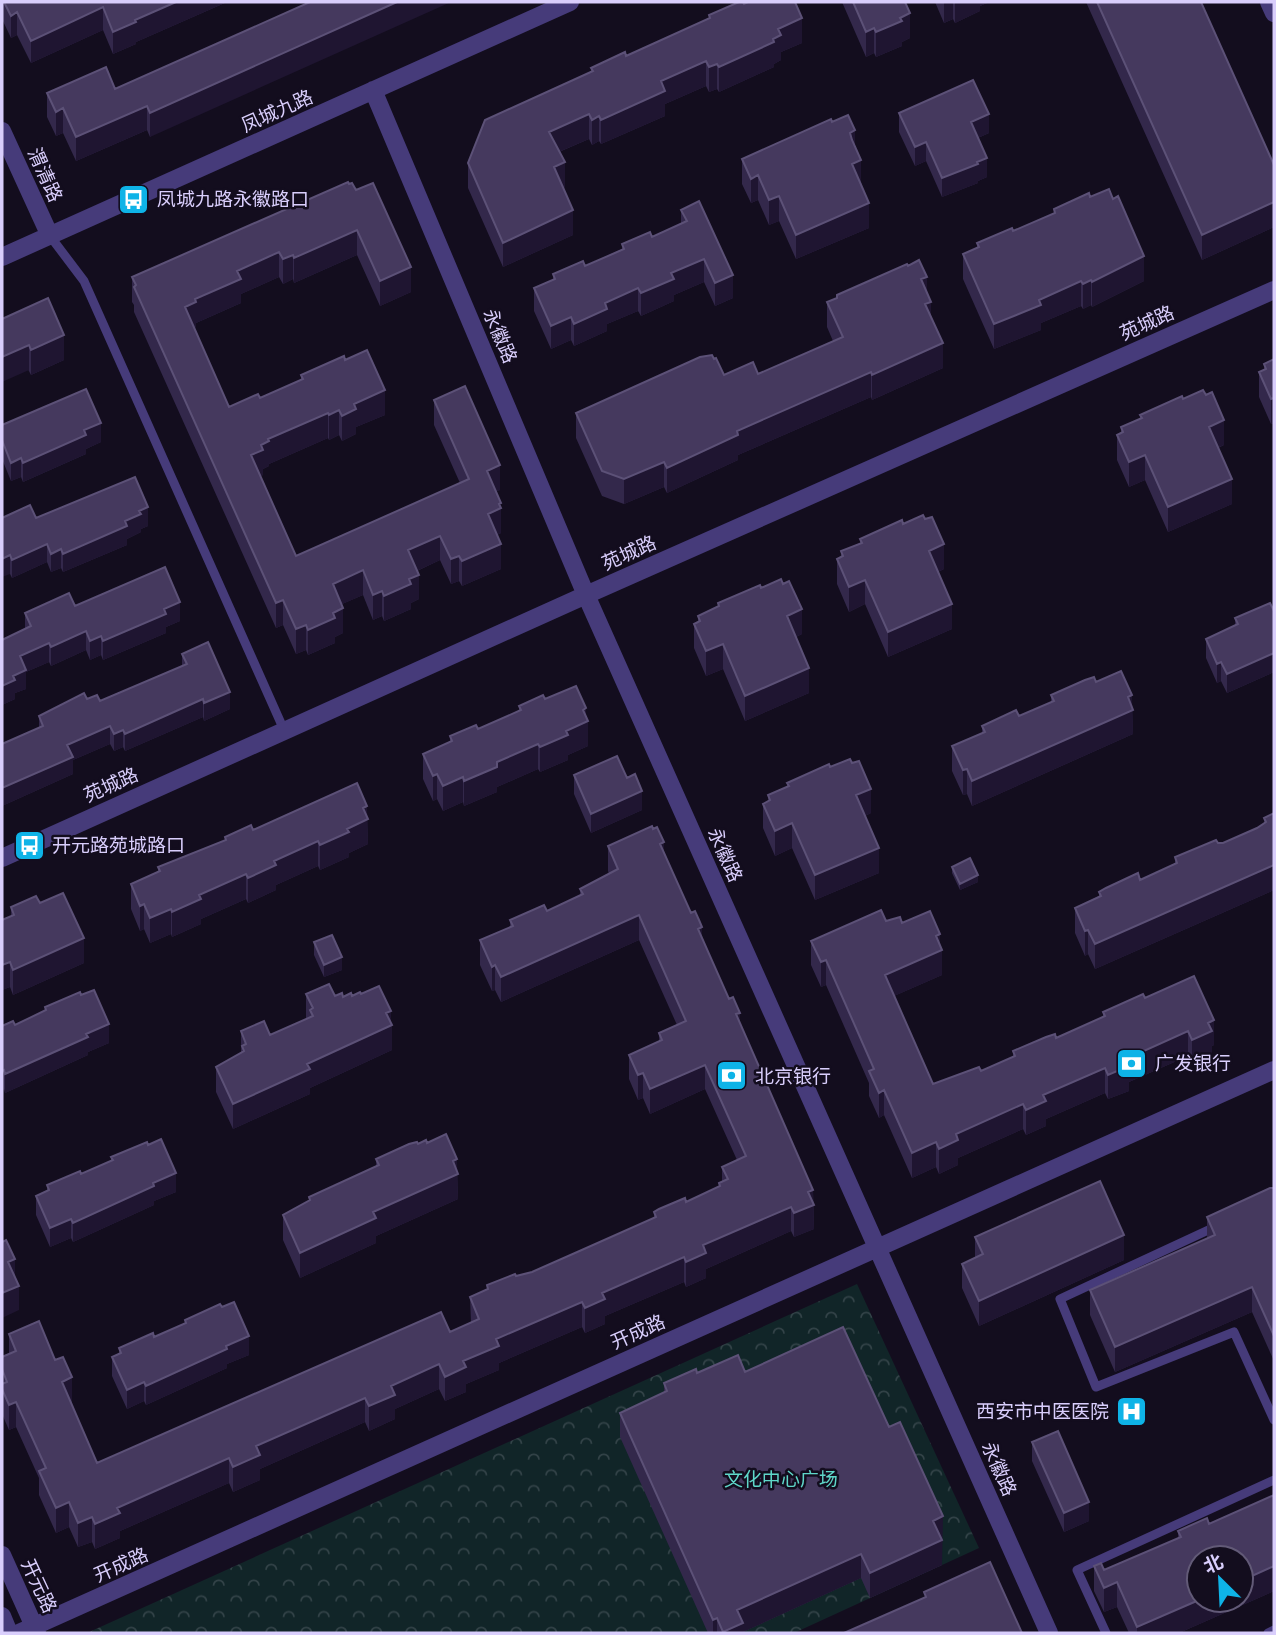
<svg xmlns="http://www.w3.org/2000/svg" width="1276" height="1635" viewBox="0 0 1276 1635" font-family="Helvetica,'Noto Sans SC',sans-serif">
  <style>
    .forest { fill: url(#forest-crowns) }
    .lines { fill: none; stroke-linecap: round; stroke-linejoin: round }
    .service { stroke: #463b7a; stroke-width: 9 }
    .tertiary { stroke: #463b7a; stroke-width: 18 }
    .wall { fill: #33284b }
    .shaded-wall { fill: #1f1531 }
    .building { fill: #45395e; stroke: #5c5177; stroke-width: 2 }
    .labels { text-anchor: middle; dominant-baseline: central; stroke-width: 5; stroke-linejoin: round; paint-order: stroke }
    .street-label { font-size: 19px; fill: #d9cefc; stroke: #130d1e }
    .poi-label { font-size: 19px; fill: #d9cefc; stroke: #130d1e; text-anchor: start }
    .park-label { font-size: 19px; fill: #5fd7c9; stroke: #130d1e }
  </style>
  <defs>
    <pattern id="forest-crowns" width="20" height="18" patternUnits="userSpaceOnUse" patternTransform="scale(1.75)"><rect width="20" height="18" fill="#112528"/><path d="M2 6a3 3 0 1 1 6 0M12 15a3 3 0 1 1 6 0" fill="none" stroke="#334348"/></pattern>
  </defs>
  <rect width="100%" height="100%" fill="#130d1e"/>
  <!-- forest -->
  <path class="forest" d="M857,1284L979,1548L794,1633H87Z"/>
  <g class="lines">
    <!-- service -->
    <path class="service" d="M50,236L84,281L284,730
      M1217,1226L1060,1299L1096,1387L1234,1332L1274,1420
      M1106,1633L1077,1570L1274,1480
      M1268,1633L1274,1630"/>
    <!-- tertiary -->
    <path class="tertiary" d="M1269,2L1274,13
      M373,90L586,595L1049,1633
      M2,131L50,236
      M2,257L570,2
      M2,858L586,595L1274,290
      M2,1555L37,1633
      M2,1616L9,1633
      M19,1633L1274,1070"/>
  </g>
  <!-- wall -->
  <path class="wall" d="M2,2H227L136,42V44L113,54L103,30L31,63L17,35L11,38L2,19Z
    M310,2L150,137L147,130L76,161L63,133L56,136L47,117V93L115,89Z
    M842,2H905L910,38L902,42V46L876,57L874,53L866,57Z
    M935,2H987V3L980,6V11L955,23L953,19L944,23Z
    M1086,2H1201L1274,165V227L1202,260Z
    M744,4L802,43L781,52V60L774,64V67L719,92L717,89L709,92L706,86L665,104V116L601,144L599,141L592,145L589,139L559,152L565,187L563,188L573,235L503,267L468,188V163L591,72V68L626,56L709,19V15Z
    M899,113L989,133L978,138L987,177L978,181V183L942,197L926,161L915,166L899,132Z
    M832,122L855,148L869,228L796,259L779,221L769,225L758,200L751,203L742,184V159Z
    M349,184L356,190L411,292L380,306L357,255L294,283L293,279L283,284L279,277L241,294V303L196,323V327L194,328L229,407L260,398L301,380V375L345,360L385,415L356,427V434L342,441L339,435L329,440L328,438L269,464V466L263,469V475L260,476L296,556L460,483L434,425V400L500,490L496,491L501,503V533L497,535L501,569L462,586L459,581L451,584L440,560L417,571L419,599L411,603V609L384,621L382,616L373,620L363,595L342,604L343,633L335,637V643L308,655L306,650L296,654L283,625L276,628L134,312V305L132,302V277Z
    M1054,209L1144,281L1092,307L1091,305L1083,309L1081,306L1041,323V330L994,349L963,279V254L977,248V243L1013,231L1054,214Z
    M681,210L733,298L715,306L704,282L674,295V301L641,316L638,311L607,324V331L574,346L571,340L551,349L534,311V288L553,280V274L585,266L622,249V244L652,237L681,224Z
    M927,292L931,316L943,368L872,400L871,397L738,455V460L667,493L664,487L624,504L602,496L576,438V413L724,375L758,374L833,341L827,327V302L837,298V295Z
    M2,319L64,360L31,375Z
    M1274,359V423L1271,424L1259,397V372L1264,370V364Z
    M1183,399L1224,445L1218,448L1232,504L1168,532L1145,480L1129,487L1117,460V435L1121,434V427L1140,419V415Z
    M2,425L101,442L86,449V454L23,482L21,477L11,481L2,459Z
    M2,518H36L148,526L141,529V532L127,539V545L63,572L61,568L51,572L47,562L12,578L10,574Z
    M903,524L944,569L938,572L952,629L888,657L865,604L849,612L837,584V559L841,557V551L860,543V539Z
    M761,588L802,634L796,637L809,693L745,721L723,669L706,676L694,648V624L698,622V616L718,607V603Z
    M75,606L180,621L166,627V633L103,660L101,655L90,660L86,650L51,666L49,662L26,672V689L15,693V699L2,705L25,629V613Z
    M1274,608V672L1227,693L1221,681L1217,683L1206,658V639L1235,625V618Z
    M182,654L230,709L204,721L203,717L125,751L123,747L114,751L110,744L73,760V774L2,806V744L39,728V716L87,699L100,701L182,666Z
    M1096,682L1132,707L1133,734L972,806L967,794L963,795L952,771V746L982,733V726L1019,716L1051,702V695Z
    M545,699L586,717L588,746L568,755V760L540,772L538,769L497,787V792L464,806L463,802L443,811L437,799L433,801L423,779V754L450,742V736L478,729L519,711V706Z
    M830,767L871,813L865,816L879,873L815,900L792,848L775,856L763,828V804L768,802V795L787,787V783Z
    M574,775L627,778L642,810L591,833L574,794Z
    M1274,813V890L1095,969L1088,954L1085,956L1075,933V908L1099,896V892L1140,880L1175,864V857L1218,843H1223L1257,828L1264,823V818Z
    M367,817L368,844L349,853V857L320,870L318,866L276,885V890L248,903L246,899L201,919V924L172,937L171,934L150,943L144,929L140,931L131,909V884L158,872V867L225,840V837L253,830Z
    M608,846L664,854L813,1190L814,1229L794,1237L791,1231L706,1269V1278L686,1287L684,1282L605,1316V1324L585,1333L582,1327L499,1363V1370L466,1384V1392L445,1401L439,1389L395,1409V1419L369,1431L365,1422L260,1469V1480L233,1492L229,1483L120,1531V1538L95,1549L92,1542L78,1547L69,1527L56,1533L39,1495V1478L16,1427L9,1430L2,1414V1357L9,1354V1334L72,1402H71L97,1463L450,1332L471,1323L470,1297L487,1290V1285L516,1276L532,1272L654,1218V1212L686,1202L719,1187V1183L722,1182V1167L737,1160L705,1089L650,1114L643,1098L638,1100L629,1079V1055L659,1041V1033L677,1025L639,940L501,1002L495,990L492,991L480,965V940L510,927V920L547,911L580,896V889L609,874L608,871Z
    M952,867L978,882L960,890L952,873Z
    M40,903L84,963L13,995L10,987L2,990L11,916V907Z
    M886,921L902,923L940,946L942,975L894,996L933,1084L981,1071L1013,1057V1051L1056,1038L1103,1017V1012L1145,998L1214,1045L1212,1046V1056L1192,1065L1188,1056L1129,1082V1091L1108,1099L1105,1093L1046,1119V1126L1026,1135L1023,1129L958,1158V1165L939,1174L936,1167L912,1178L884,1115L879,1118L869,1096V1083L826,985L821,987L811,965V941Z
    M314,942L342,970L324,977L314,955Z
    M306,994L343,997L361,994L391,1022L392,1050L310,1088V1094L233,1129L216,1092V1067L241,1053V1031L270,1035L306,1019Z
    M45,1007L109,1043L88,1052V1055L5,1093L4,1089L2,1090V1026L15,1025L45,1011Z
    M427,1143L457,1171L458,1199L376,1236V1243L300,1278L283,1240V1215L309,1201V1197L376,1166V1159L418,1144Z
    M111,1157L176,1192L154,1201V1205L73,1242L71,1238L50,1247L36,1215V1196L47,1191V1185L81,1174L111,1161Z
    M1274,1188V1361L1252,1312L1115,1372L1090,1315V1290L1207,1238V1217Z
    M975,1237L1124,1260L979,1326L962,1288V1264L975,1258Z
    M185,1320L249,1355L227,1364V1368L146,1405L144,1401L127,1409L112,1376V1357L119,1354V1348L154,1337L185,1324Z
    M745,1372L889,1427L943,1541L942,1542V1565L870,1598L861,1578L743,1632V1633H708L620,1437V1413L664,1393V1383L697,1373Z
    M1032,1442L1089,1521L1064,1532L1032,1461Z
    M1274,1495V1591L1179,1633H1129L1117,1607L1104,1612L1094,1591V1566L1104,1570L1178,1538V1531L1209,1524Z"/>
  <!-- shaded-wall -->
  <path class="shaded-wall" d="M176,2H227L136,42V44L113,54V32L135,20Z
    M397,2H451L150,137V113Z
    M944,2H953V19L944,23Z
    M955,2H987V3L980,6V11L955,23Z
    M103,7V30L31,63V41Z
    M17,12V35L11,38V16Z
    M910,13V38L902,42V46L876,57V32L900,18Z
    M802,18V43L781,52V60L774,64V67L719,92V67L773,39L778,29Z
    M874,28V53L866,57V32Z
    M706,61V86L665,104V116L601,144V120L661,81Z
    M717,64V89L709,92V67Z
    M147,106V130L76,161V137Z
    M63,108V133L56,136V112Z
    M589,114V139L549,156V132Z
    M989,114V133L971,141V122Z
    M599,116V141L592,145V120Z
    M855,130V155L850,133Z
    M926,142V161L915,166V147Z
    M987,158V177L978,181V183L942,197V178Z
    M861,160V185L852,164Z
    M565,162V187L554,192V167Z
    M758,175V200L751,203V179Z
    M779,196V221L769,225V200Z
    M1274,202V227L1202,260V235Z
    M869,203V228L796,259V235Z
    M573,210V235L503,267V243Z
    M357,230V255L294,283V258Z
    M279,252V277L241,294V303L196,323V327L185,332V307L195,299L237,271Z
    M293,255V279L283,284V259Z
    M1144,256V281L1092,307V282Z
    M704,259V282L674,295V301L641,316V293L671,273Z
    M411,267V292L380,306V281Z
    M733,275V298L715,306V283Z
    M927,277V302L921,279Z
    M1091,280V305L1083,309V284Z
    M1081,281V306L1041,323V330L994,349V324L1039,300Z
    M638,288V311L607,324V331L574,346V324L605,303Z
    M931,302V327L925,304Z
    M571,317V340L551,349V326Z
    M64,335V360L31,375V350Z
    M943,343V368L872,400V375Z
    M29,345V370L2,382V357Z
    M871,372V397L738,455V460L667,493V468L737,431Z
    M385,390V415L356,427V434L342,441V416L354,404Z
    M1274,398V423L1271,424V399Z
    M339,410V435L329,440V415Z
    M328,413V438L269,464V466L263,469V475L251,480V455L261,445L268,439Z
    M1224,420V445L1209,451V427Z
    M101,423V442L86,449V454L23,482V463L84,430Z
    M1145,455V480L1129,487V462Z
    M21,458V477L11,481V463Z
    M664,462V487L624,504V479Z
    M500,465V490L487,495V471Z
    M1232,479V504L1168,532V507Z
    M501,503V533L488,539V514Z
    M148,507V526L141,529V532L127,539V545L63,572V554L125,521L139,511Z
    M440,536V560L408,575V550Z
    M47,544V562L12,578V560Z
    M501,544V569L462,586V561Z
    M944,544V569L929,576V551Z
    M61,549V568L51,572V554Z
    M10,555V574L2,577V559Z
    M459,556V581L451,584V559Z
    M363,570V595L333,608V584Z
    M419,575V599L411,603V609L384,621V596L409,579Z
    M865,580V604L849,612V587Z
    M382,591V616L373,620V595Z
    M283,600V625L276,628V603Z
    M180,602V621L166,627V633L103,660V641Z
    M952,604V629L888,657V632Z
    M343,608V633L335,637V643L308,655V630L333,613Z
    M802,609V634L787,641V616Z
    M306,625V650L296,654V629Z
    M86,631V650L51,666V647Z
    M101,636V655L90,660V641Z
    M49,643V662L26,672V689L15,693V699L2,705V686L13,676L20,656Z
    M723,644V669L706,676V651Z
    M1274,653V672L1227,693V674Z
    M1221,662V681L1217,683V664Z
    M809,668V693L745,721V696Z
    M230,692V709L204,721V703Z
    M1132,695L1133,734L972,806V781Z
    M203,699V717L125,751V734Z
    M586,708V722L588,721V746L568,755V760L540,772V747L566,731L583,710Z
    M110,726V744L73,760V774L2,806V788L67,745Z
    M123,730V747L114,751V734Z
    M538,744V769L497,787V792L464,806V781L497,762Z
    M967,769V794L963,795V770Z
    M437,774V799L433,801V776Z
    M463,777V802L443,811V786Z
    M871,789V813L856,820V795Z
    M642,791V810L591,833V814Z
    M367,806L368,844L349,853V857L320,870V845L347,829L363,808Z
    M792,823V848L775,856V831Z
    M318,841V866L276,885V890L248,903V878L274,861Z
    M664,842V866L660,844Z
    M879,848V873L815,900V875Z
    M1274,865V890L1095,969V944Z
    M246,874V899L201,919V924L172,937V912L199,895Z
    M978,875V882L960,890V884Z
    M144,904V929L140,931V906Z
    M171,909V934L150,943V918Z
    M639,915V940L501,1002V977Z
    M702,927V952L698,929Z
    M1088,930V954L1085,956V931Z
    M940,934V951L942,950V975L885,1000V975L936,936Z
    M84,938V963L13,995V970Z
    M342,957V970L324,977V965Z
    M826,960V985L821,987V962Z
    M10,962V987L2,990V965Z
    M495,965V990L492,991V967Z
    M391,1011V1026L392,1025V1050L310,1088V1094L233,1129V1104L307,1064Z
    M740,1013V1037L736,1014Z
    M1214,1020V1045L1212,1046V1056L1192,1065V1040L1208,1023Z
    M109,1024V1043L88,1052V1055L5,1093V1074Z
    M1188,1031V1056L1129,1082V1091L1108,1099V1075L1126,1059Z
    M705,1065V1089L650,1114V1089Z
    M1105,1068V1093L1046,1119V1126L1026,1135V1110L1043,1095Z
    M4,1070V1089L2,1090V1071Z
    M643,1073V1098L638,1100V1075Z
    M884,1090V1115L879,1118V1093Z
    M1023,1104V1129L958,1158V1165L939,1174V1149L956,1134Z
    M936,1142V1167L912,1178V1153Z
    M457,1159L458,1199L376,1236V1243L300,1278V1253L373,1212Z
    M176,1173V1192L154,1201V1205L73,1242V1223L153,1183Z
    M813,1190L814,1229L794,1237V1213L808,1192Z
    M791,1207V1231L706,1269V1278L686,1287V1262L703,1245Z
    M71,1219V1238L50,1247V1228Z
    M1124,1235V1260L979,1326V1301Z
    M684,1257V1282L605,1316V1324L585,1333V1308L602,1293Z
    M15,1259V1284L8,1262Z
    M19,1286V1310L2,1318V1293Z
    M1252,1287V1312L1115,1372V1347Z
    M582,1302V1327L499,1363V1370L466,1384V1392L445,1401V1377L463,1361L496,1339Z
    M249,1336V1355L227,1364V1368L146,1405V1386Z
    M439,1364V1389L395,1409V1419L369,1431V1406L391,1386Z
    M72,1377V1402L62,1406V1382Z
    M144,1382V1401L127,1409V1390Z
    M365,1398V1422L260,1469V1480L233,1492V1467L256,1446Z
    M16,1402V1427L9,1430V1405Z
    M229,1458V1483L120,1531V1538L95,1549V1524L117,1508Z
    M69,1502V1527L56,1533V1508Z
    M1089,1502V1521L1064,1532V1513Z
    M943,1516L942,1565L870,1598V1573L933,1521Z
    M92,1517V1542L78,1547V1523Z
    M861,1554V1578L743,1632V1633H723L737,1610Z
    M1274,1566V1591L1179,1633H1137V1627L1199,1600H1241V1581Z
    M1117,1582V1607L1104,1612V1588Z
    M717,1618V1633H713V1620Z"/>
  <!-- building -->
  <path class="building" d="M4,2H176L135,20L136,22L113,32L103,7L31,41L17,12L11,16Z
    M310,2H397L150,113L147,106L76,137L63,108L56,112L47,93L106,67L115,89Z
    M739,2H743L744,4L748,2H795L802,18L778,29L781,35L773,39L774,42L719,67L717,64L709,67L706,61L661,81L665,91L601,120L599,116L592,120L589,114L549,132L565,162L554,167L573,210L503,243L468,163L485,120L593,71L591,68L625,52L626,56L710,18L709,15Z
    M853,2H905L910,13L900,18L902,21L876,32L874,28L866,32Z
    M1097,2H1201L1274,165V202L1202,235Z
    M973,80L989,114L971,122L987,158L977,162L978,164L942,178L926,142L915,147L899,113Z
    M848,115L855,130L850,133L852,140L861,160L852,164L869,203L796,235L779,196L769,200L758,175L751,179L742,159L831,119L832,122Z
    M348,182L349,184L352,183L356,190L373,183L411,267L380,281L357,230L294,258L293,255L283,259L279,252L237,271L241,279L195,299L196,302L185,307L229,407L258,394L260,398L303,379L301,375L344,356L345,360L367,350L385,390L354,404L356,409L342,416L339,410L329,415L328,413L268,439L269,441L261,445L263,450L251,455L296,556L469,479L434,400L465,386L500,465L487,471L501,503L499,504L501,508L488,514L501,544L462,561L459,556L451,559L440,536L408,550L419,575L409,579L411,584L384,596L382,591L373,595L363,570L333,584L343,608L333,613L335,618L308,630L306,625L296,629L283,600L276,603L134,287L136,285L132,277Z
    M1109,189L1113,199L1118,196L1144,256L1092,282L1091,280L1083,284L1081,281L1039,300L1041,305L994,324L963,254L979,247L977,243L1012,228L1013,231L1055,213L1054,209L1089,193L1090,197Z
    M699,201L733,275L715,283L704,259L671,273L674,279L641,293L638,288L605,303L607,309L574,324L571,317L551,326L534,288L555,279L553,274L583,261L585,266L624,249L622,244L650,232L652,237L687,221L681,210Z
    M919,260L927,277L921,279L931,302L925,304L943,343L872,375L871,372L737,431L738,435L667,468L664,462L624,479L602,471L576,413L700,357L712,355L714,359L716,358L724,375L753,362L758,374L843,337L827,302L837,298V295L907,264L908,266Z
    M48,298L64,335L31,350L29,345L2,357V319Z
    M1274,359V398L1271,399L1259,372L1266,369L1264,364Z
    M86,389L101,423L84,430L86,435L23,463L21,458L11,463L2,440V425Z
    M1203,390L1206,395L1212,392L1224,420L1209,427L1232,479L1168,507L1145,455L1129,462L1117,435L1123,432L1121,427L1142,418L1140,415L1182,396L1183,399Z
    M135,477L148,507L139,511L141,514L125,521L127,526L63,554L61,549L51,554L47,544L12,560L10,555L2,559V518L30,505L36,518Z
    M923,515L925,519L932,517L944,544L929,551L952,604L888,632L865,580L849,587L837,559L843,556L841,551L862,543L860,539L902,520L903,524Z
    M165,567L180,602L164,609L166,614L103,641L101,636L90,641L86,631L51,647L49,643L20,656L26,670L13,676L15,680L2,686V640L31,626L25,613L69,593L75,606Z
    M781,579L783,584L789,581L802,609L787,616L809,668L745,696L723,644L706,651L694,624L700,621L698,616L719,606L718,603L760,585L761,588Z
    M1270,603L1273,609L1274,608V653L1227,674L1221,662L1217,664L1206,639L1238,624L1235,618Z
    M208,642L230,692L204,703L203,699L125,734L123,730L114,734L110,726L67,745L73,757L2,788V744L43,726L39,716L84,693L87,699L97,695L100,701L187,664L182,654Z
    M1121,671L1132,695L1128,697L1133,710L972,781L967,769L963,770L952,746L985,732L982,726L1016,710L1019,716L1054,701L1051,695L1085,680L1094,677L1096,682Z
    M576,686L586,708L583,710L588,721L566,731L568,735L540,747L538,744L497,762V767L464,781L463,777L443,786L437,774L433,776L423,754L452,741L450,736L476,725L478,729L521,710L519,706L543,695L545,699Z
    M617,756L627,778L635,774L642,791L591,814L574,775Z
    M850,759L852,763L859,761L871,789L856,795L879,848L815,875L792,823L775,831L763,804L770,800L768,795L789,786L787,783L829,764L830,767Z
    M357,783L367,806L363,808L368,819L347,829L349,832L320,845L318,841L274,861L276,865L248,878L246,874L199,895L201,899L172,912L171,909L150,918L144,904L140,906L131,884L160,871L158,867L226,840L225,837L251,825L253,830Z
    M1274,813V865L1095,944L1088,930L1085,931L1075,908L1101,896L1099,892L1106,888L1138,873L1140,880L1177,863L1175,857L1216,840L1218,843H1223L1257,828L1266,822L1264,818Z
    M652,826L653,829L657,827L664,842L660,844L691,913L695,911L699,920L702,927L698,929L729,999L733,997L740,1013L736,1014L813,1190L808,1192L814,1205L794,1213L791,1207L703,1245L706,1253L686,1262L684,1257L602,1293L605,1299L585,1308L582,1302L496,1339L499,1346L463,1361L466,1367L445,1377L439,1364L391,1386L395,1395L369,1406L365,1398L256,1446L260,1455L233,1467L229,1458L117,1508L120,1513L95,1524L92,1517L78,1523L69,1502L56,1508L39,1471L46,1468L16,1402L9,1405L2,1389V1384L7,1382L2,1369V1357L16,1351L9,1334L39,1321L55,1360L63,1357L72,1377L62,1382L97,1463L441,1312L450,1332L479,1319L470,1297L488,1289L487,1285L515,1274L516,1276L532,1272L584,1249L656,1217L654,1212L659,1209L685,1198L686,1202L720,1186L719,1183L728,1179L722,1167L746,1156L705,1065L650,1089L643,1073L638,1075L629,1055L662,1040L659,1033L686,1021L639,915L501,977L495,965L492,967L480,940L513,926L510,920L544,905L547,911L583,894L580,889L618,869L608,846Z
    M970,858L978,875L960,884L952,867Z
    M63,893L84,938L13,970L10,962L2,965V920L14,915L11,907L36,896L40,903Z
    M881,910L886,921L900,917L902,923L930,911L940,934L936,936L942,950L885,975L933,1084L979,1067L981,1071L1015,1056L1013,1051L1046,1037L1055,1034L1056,1038L1105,1016L1103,1012L1143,994L1145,998L1194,976L1214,1020L1208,1023L1212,1031L1192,1040L1188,1031L1126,1059L1129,1066L1108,1075L1105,1068L1043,1095L1046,1101L1026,1110L1023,1104L956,1134L958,1140L939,1149L936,1142L912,1153L884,1090L879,1093L869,1071L874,1069L826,960L821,962L811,941Z
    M332,935L342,957L324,965L314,942Z
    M329,984L335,996L342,993L343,997L351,993L352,996L360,992L361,994L379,986L391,1011L386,1013L392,1025L307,1064L310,1069L233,1104L216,1067L244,1051L242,1046L246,1044L241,1031L264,1021L270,1035L313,1016L310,1010L313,1008L306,994Z
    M94,990L109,1024L86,1034L88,1037L5,1074L4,1070L2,1071V1026L13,1021L15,1025L46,1010L45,1007L80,992L81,995Z
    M446,1134L457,1159L453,1161L458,1174L373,1212L376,1218L300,1253L283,1215L310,1200L309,1197L379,1165L376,1159L409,1144L417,1142L418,1144L426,1140L427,1143Z
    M161,1139L176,1173L153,1183L154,1186L73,1223L71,1219L50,1228L36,1196L49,1190L47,1185L80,1171L81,1174L113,1160L111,1157L147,1142L148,1145Z
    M1100,1181L1124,1235L979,1301L962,1264L983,1254L975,1237Z
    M1270,1188H1274V1336L1252,1287L1115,1347L1090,1290L1215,1235L1207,1217Z
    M6,1240L15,1259L8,1262L19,1286L2,1293V1242Z
    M234,1302L249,1336L226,1346L227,1349L146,1386L144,1382L127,1390L112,1357L121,1353L119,1348L153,1333L154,1337L186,1323L185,1320L220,1304L222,1307Z
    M843,1327L889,1427L900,1422L943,1516L933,1521L942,1540L870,1573L861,1554L737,1610L743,1623L723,1632L717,1618L713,1620L620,1413L667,1391L664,1383L696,1369L697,1373L738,1355L745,1372Z
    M1058,1431L1089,1502L1064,1513L1032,1442Z
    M1274,1495V1566L1241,1581V1558H1199V1600L1137,1627L1117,1582L1104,1588L1094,1566L1101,1563L1104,1570L1181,1537L1178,1531L1207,1518L1209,1524Z
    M990,1562L1022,1633H844L926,1597L924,1592Z"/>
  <!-- icons -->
  <defs>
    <symbol id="bus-square" viewBox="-11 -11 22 22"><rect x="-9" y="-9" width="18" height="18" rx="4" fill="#0eb3e7" stroke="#130d1e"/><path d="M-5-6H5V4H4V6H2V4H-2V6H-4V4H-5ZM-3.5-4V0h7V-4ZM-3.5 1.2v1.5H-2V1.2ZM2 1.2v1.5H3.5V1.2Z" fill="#fff"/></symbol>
    <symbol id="bank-square" viewBox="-11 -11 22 22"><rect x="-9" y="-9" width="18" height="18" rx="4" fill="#0eb3e7" stroke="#130d1e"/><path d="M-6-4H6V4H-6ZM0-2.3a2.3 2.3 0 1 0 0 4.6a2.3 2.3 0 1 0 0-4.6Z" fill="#fff"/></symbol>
    <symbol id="hospital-square" viewBox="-11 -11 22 22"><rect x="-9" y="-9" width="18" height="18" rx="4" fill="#0eb3e7" stroke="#130d1e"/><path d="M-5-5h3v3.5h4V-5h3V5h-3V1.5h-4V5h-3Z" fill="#fff"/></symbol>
  </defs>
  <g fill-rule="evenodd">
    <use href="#bus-square" x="116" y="182" width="35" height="35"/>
    <use href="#bus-square" x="12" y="828" width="35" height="35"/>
    <use href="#bank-square" x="1114" y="1046" width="35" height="35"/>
    <use href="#bank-square" x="714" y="1058" width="35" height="35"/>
    <use href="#hospital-square" x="1114" y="1394" width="35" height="35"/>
  </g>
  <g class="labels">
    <!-- street labels -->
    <g class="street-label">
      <text transform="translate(277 111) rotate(-24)">凤城九路</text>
      <text transform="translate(45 175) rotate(66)">渭清路</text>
      <text transform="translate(1147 323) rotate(-24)">苑城路</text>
      <text transform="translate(500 336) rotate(67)">永徽路</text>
      <text transform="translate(629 553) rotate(-24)">苑城路</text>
      <text transform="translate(111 785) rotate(-24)">苑城路</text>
      <text transform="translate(725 855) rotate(66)">永徽路</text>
      <text transform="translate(638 1332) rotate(-24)">开成路</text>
      <text transform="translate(999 1469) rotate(66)">永徽路</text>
      <text transform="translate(121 1565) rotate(-24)">开成路</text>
      <text transform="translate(39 1586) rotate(65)">开元路</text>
    </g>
    <!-- poi labels -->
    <g class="poi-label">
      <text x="157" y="199">凤城九路永徽路口</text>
      <text x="52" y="845">开元路苑城路口</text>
      <text x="1155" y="1063">广发银行</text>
      <text x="755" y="1076">北京银行</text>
      <text x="1109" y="1411" text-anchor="end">西安市中医医院</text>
    </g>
    <!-- park labels -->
    <g class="park-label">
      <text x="781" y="1479">文化中心广场</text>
    </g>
  </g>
  <!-- border -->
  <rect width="1276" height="1635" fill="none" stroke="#d9cefc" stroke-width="7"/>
  <!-- north arrow -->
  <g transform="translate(1220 1579) rotate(336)"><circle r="33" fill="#130d1e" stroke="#625a77" stroke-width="2"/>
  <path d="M0-5L12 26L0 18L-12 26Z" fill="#0eb3e7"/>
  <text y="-10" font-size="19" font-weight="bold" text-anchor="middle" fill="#d9cefc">北</text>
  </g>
</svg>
